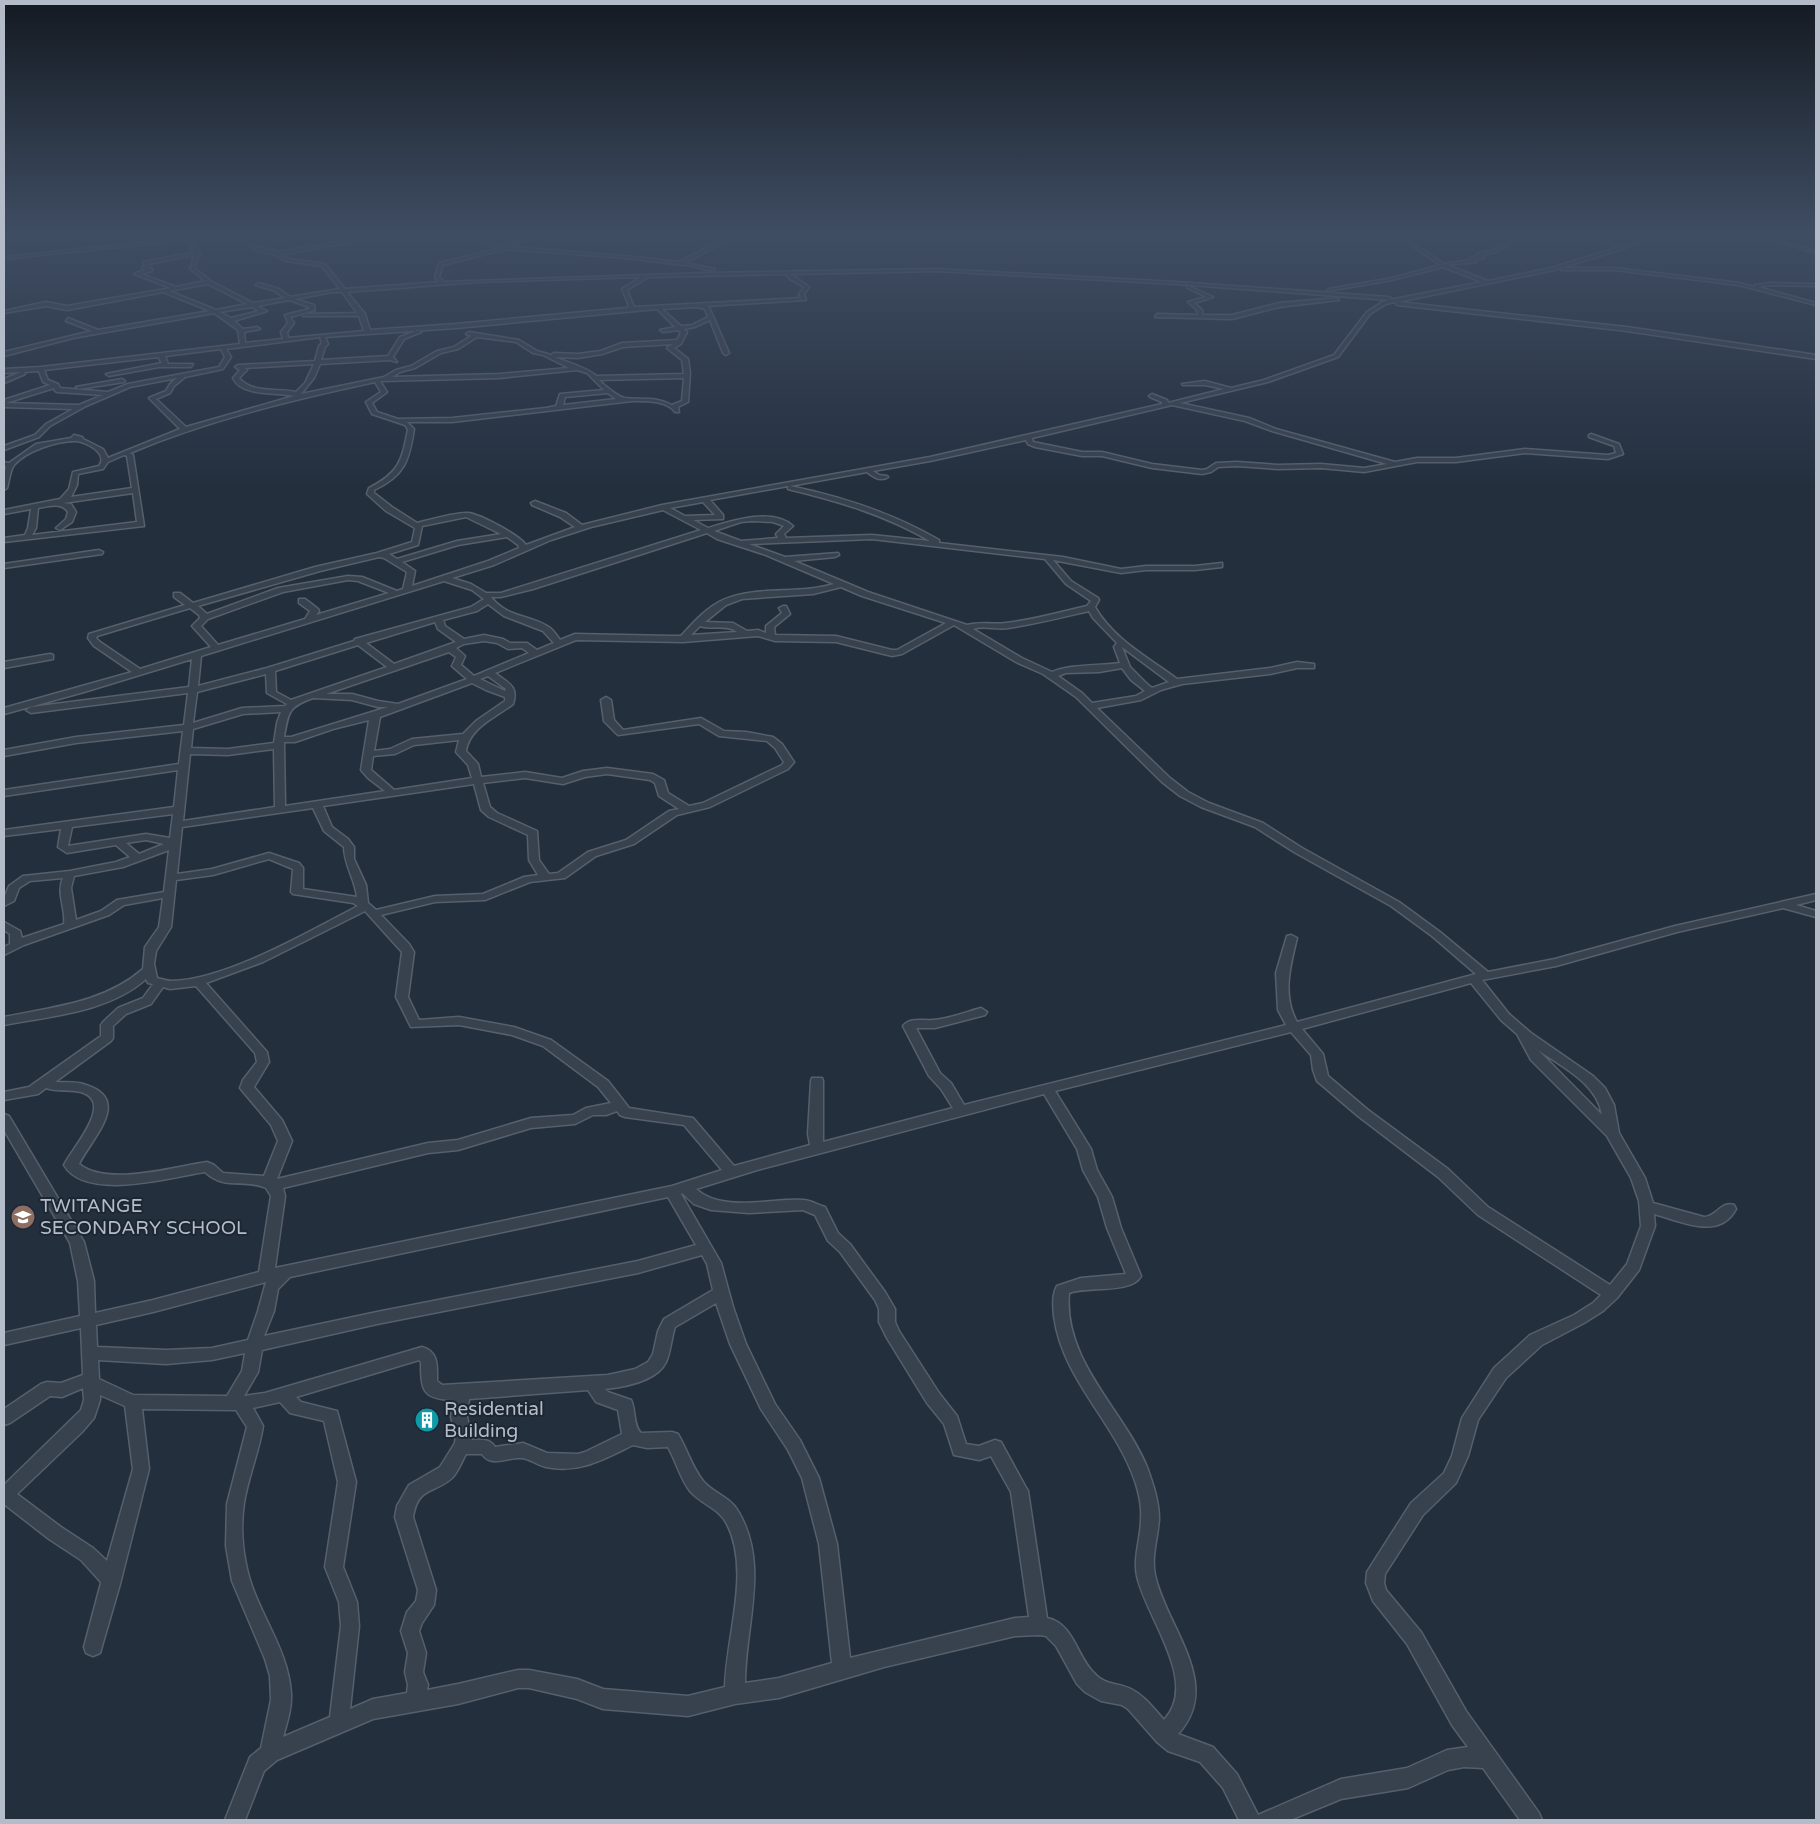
<svg xmlns="http://www.w3.org/2000/svg" width="1820" height="1824" viewBox="0 0 1820 1824" font-family="'Varela Round',sans-serif">
  <style>
    .lines { fill: none; stroke-linecap: round; stroke-linejoin: round }
    .minor-casing { stroke: #565f6c; stroke-width: 3 }
    .minor { fill: #38414e; fill-rule: evenodd }
    .labels { text-anchor: middle; dominant-baseline: central; stroke-width: 4; stroke-linejoin: round; paint-order: stroke }
    .near-poi-label { font-size: 19px; fill: #b4bcc9; stroke: #1d2633; text-anchor: start }
  </style>
  <rect width="100%" height="100%" fill="#242f3e"/>
  <g class="lines">
    <defs>
      <path id="minor" d="M188,232L190,233V237L252,232L189,240L200,253L194,268L212,282L253,303L285,298L275,291L256,285L258,283L279,289L290,297L340,289L322,266L286,261L273,254L257,251L250,247V245L279,252L391,232L369,239L280,255L289,259L325,264L345,289L439,282L435,277L439,263L502,248L470,238L425,232L471,236L506,246L541,232H546L512,247L625,256L679,262L738,232H743L685,263L715,269L713,271L693,266L625,258L506,249L443,265L439,277L444,282L707,273L937,269L1176,282L1389,297L1392,299L1389,300L1482,282L1443,267L1392,280L1327,291L1329,289L1392,278L1440,265L1392,232H1396L1444,264L1470,260V258L1478,256L1477,254L1493,250L1506,242L1501,235L1526,232L1506,237L1511,243L1497,252L1483,255L1484,258L1475,260L1476,262L1447,265L1488,281L1551,268L1619,247L1586,238L1547,232L1586,236L1624,246L1656,232H1661L1626,248L1554,270L1398,302L1627,327L1816,355V359L1627,331L1397,305L1395,302L1386,304L1370,314L1338,357L1268,382L1180,403L1249,418L1276,429L1395,462L1417,458H1456L1525,449L1608,455L1616,453L1614,446L1589,437V435L1591,434L1619,444L1623,454L1608,459L1525,453L1456,462H1417L1364,472L1321,468L1278,469L1237,466L1218,467L1211,472L1202,474L1152,468L1102,456H1082L1035,447L1028,444L1026,440L930,461L873,471L879,475L887,476L888,477C881,482 873,477 867,472L790,486C843,497 892,513 939,540V543L1063,557L1121,569L1146,566H1195L1222,563V567L1195,570H1146L1121,573L1053,560L1071,581L1098,598L1099,600L1095,607C1113,639 1149,658 1177,679L1270,668L1297,662L1314,664V668H1297L1270,674L1182,684L1161,690L1141,700L1097,708L1170,778L1188,792L1209,803L1263,823L1302,848L1399,902L1440,932L1488,972L1555,959L1675,926L1816,894V900L1796,905L1816,911V917L1783,908L1677,932L1556,966L1482,980L1509,1014L1531,1033L1593,1076L1605,1088L1614,1105L1619,1133L1645,1178L1653,1203L1704,1217C1716,1217 1721,1201 1734,1205L1736,1209C1719,1241 1681,1221 1654,1214L1655,1226L1639,1270L1617,1298L1603,1311L1584,1323L1542,1345L1506,1378L1478,1420L1468,1456L1456,1483L1423,1515L1385,1574L1384,1583L1386,1590L1421,1632L1466,1711L1539,1813L1542,1820H1520L1483,1768L1464,1767L1448,1770L1408,1788L1341,1799L1290,1820H1239L1223,1788L1200,1762L1168,1751L1157,1742L1128,1709L1122,1705L1101,1701L1085,1692L1077,1684L1056,1646L1046,1636L1039,1635L1015,1636L884,1667L779,1698L735,1704L688,1716L603,1709L577,1699L529,1688H518L458,1704L373,1719L277,1760L264,1771L245,1820H225L250,1757L261,1748L271,1700L270,1676L265,1659L232,1581L226,1546L227,1504L247,1427L236,1410L142,1409L149,1469L120,1584L100,1653L93,1656L86,1653L84,1647L101,1583L100,1581L81,1560L49,1539L4,1504V1485L81,1410L84,1400L83,1388L62,1397L50,1396L10,1423L4,1425V1409L41,1384L47,1382L61,1383L83,1375L81,1328L4,1345V1333L80,1316L78,1281L70,1243L4,1130V1114L9,1116L84,1242L94,1281L95,1313L153,1300L259,1272L271,1196L266,1188C244,1178 225,1191 205,1172C171,1177 86,1202 64,1165C73,1147 115,1102 81,1092C70,1089 58,1092 46,1088L38,1094L4,1100V1092L29,1087L101,1036V1025L103,1022L118,1008L143,998L153,984L148,983L146,979C109,1012 51,1016 4,1025V1017C53,1007 104,1003 143,969L145,947L159,927L163,898L124,905L109,915L24,945L4,955V947L10,944V934L4,930V922L20,931L22,938L64,924C66,908 56,893 63,878L30,881L19,888L14,901L4,906V898L9,886L23,876L70,871L116,862L130,857L116,845L67,853L58,847L61,829L4,836V830L174,807L178,770L4,796V790L179,764L183,731L76,743L4,756V750L76,737L184,725L188,693L31,713L26,710L31,707L189,687L192,659L84,692L4,714V708L132,672L94,646L88,638L89,634L185,605L174,597V593H180L193,603L315,567L377,553L412,542L415,528L386,511L367,494L369,488C399,473 402,461 408,429L405,425L372,414L366,402L381,392L375,382C291,400 209,420 130,453L133,455L144,526L4,542V538L25,535L28,528L31,509L4,514V510L60,499L69,489L73,472L99,466C109,453 85,441 75,441C56,441 26,451 14,465C10,470 9,482 7,488L4,490V476L6,466H4V462L9,463L36,444L71,438L74,435L82,437L83,439L103,449L108,458L180,429L149,398L166,391L170,384L177,378L130,387L86,406L50,426L39,437L4,450V446L35,435L46,424L73,409L4,407V400L50,385L43,382L39,371L24,372L25,374L4,383V379L21,372L4,373V369L41,367L240,344L238,330L214,313L73,338L4,356V352L92,331L66,321L68,318L98,330L210,311L163,292L67,310L46,306L4,313V311L46,302L67,306L171,288L134,274L145,270L142,268L145,266L143,262L195,252L185,240L4,259V257L185,238ZM195,255L190,268L205,281L176,287L141,274L152,271V269L148,268L150,266L148,264ZM937,271L1176,284L1389,300L1382,302L1367,312L1334,355L1264,380L1231,388L1205,381L1182,384L1183,385H1205L1224,389L1168,403L1167,400L1152,394L1149,396L1150,397L1162,402V404L930,457L662,505L582,525L566,513L535,501L531,503L532,505L560,517L575,527L526,545C519,535 480,514 468,513C457,512 429,520 417,523L392,507L374,493V490C405,475 409,461 414,429L407,422H452L632,401C645,401 667,400 675,412H679L678,407L688,402L690,373L688,359L674,348L681,344L687,332L684,329L695,327L710,320L723,353L726,355L729,353L709,307L706,306L806,300L804,294L809,287L791,274ZM786,274L790,279L804,287L799,294L801,298L634,307L627,290L648,277ZM641,277L622,289L629,306L626,308L456,324L370,330L365,314L347,292L478,282ZM208,284L247,304L216,310L169,291ZM333,292H342L357,313L303,314V316H359L364,331L288,338L287,332L294,323L290,317L315,310L314,305L295,299ZM289,300L309,307V309L285,315L288,323L281,332L283,339L245,343L244,332L260,329L257,327L243,329L234,321L267,311L257,306ZM252,307L259,311L231,318L220,312ZM697,307L705,309L708,317L692,325L681,326L662,309ZM657,309L675,327L660,330L663,332L678,330L681,332L677,340L622,343L601,351L578,354L554,353L551,355L537,351L519,340L469,332L466,334L471,336L454,347L437,351L411,366L396,370L384,377L301,394L314,378L320,364L390,360L397,362L393,357L404,339L421,332L418,330L400,337L388,356L321,360L325,347L328,344L325,337L456,328ZM320,337L322,343L319,346L315,361L238,365L235,367L240,370L233,378C241,397 278,392 294,396L186,427L156,399L170,393L174,386L185,377L223,369L231,357L226,349ZM477,337L516,342L533,353L543,355L569,368L499,374L392,377L400,372L415,368L441,353L458,349ZM673,344L667,348L682,360L684,374L596,376C589,368 566,362 555,357L578,358L602,354L623,347ZM221,349L225,357L219,367L128,384L108,392L60,388L58,384L48,380L44,370L158,357L162,363L106,374L109,376L159,367H191L193,364H168L165,356ZM314,364L305,383L296,392C277,388 253,394 239,378L247,370L245,368ZM577,370L587,373L604,390L560,394L556,406L546,408L452,418L398,419L377,412L372,403L387,392L380,381H382L499,378ZM684,378L682,401L672,405C653,396 644,400 625,398C618,397 604,385 599,380ZM54,388L55,391L57,392L103,395L79,405L6,403ZM608,393L616,399L563,405L565,397ZM1172,405L1245,421L1272,431L1387,464L1364,468L1321,464L1278,465L1237,462L1216,463L1207,469L1202,470L1152,464L1102,452H1082L1033,442L1032,438ZM124,455L127,456L132,488L71,497L77,485L78,474L103,469L108,462ZM788,486V489C838,501 885,515 930,541L872,535L786,538L784,534L793,526C772,507 731,521 708,528L693,520L723,519V515L710,500ZM133,493L137,522L32,535L36,528L38,508C49,506 62,502 68,512L66,519L56,528L60,530L72,522L76,512L71,504L63,503ZM703,502L715,515L685,516L670,508ZM663,510L701,530L501,593H486L471,584L452,578L494,565L551,540L591,527ZM466,517L501,534L457,541L397,559L389,554L418,545L422,526ZM752,521L773,522L784,526L776,534L778,538L741,541L714,531L741,522ZM707,533L717,539L766,555L834,584C798,595 757,585 723,600C707,607 693,623 681,636H671L575,634L560,640C557,636 554,631 550,628C531,614 508,619 491,597H501L533,589ZM507,537L518,545L519,548L488,561L412,586L415,571L402,562L458,545ZM872,539L1045,559L1066,584L1091,601L1087,606C1060,612 1033,620 1006,623C991,625 982,621 967,625L868,592L794,561L835,557L839,555L838,553L785,557L749,544ZM379,557L384,558L407,572L403,589L397,591L362,577L348,576L278,588L207,614L198,606L320,571ZM348,580L358,581L389,593L316,615L319,611L318,609L305,599H299V603L310,611L305,619L218,645L201,626L208,619L283,592ZM444,581L472,590L484,599L471,607L355,639L354,641L267,668L198,686L201,656ZM841,587L862,596L946,623L897,650H892L836,636L775,635L774,627L790,614L786,606H783L779,608L782,613L766,626V633L758,630L747,631L733,623L705,622L726,605L742,599L813,594ZM488,604L504,616L543,631L554,643L537,650L527,643H510L503,639L484,635L464,639L445,626L443,620L477,611ZM190,608L199,615L200,618L192,626L211,647L140,669L100,642L96,638L97,636ZM1089,611L1093,618L1117,643L1114,647L1120,663C1099,666 1070,664 1052,672L1022,658L973,629C984,625 996,630 1008,628C1036,624 1062,617 1089,611ZM435,622L438,629L456,642L394,664L366,643ZM954,625L1016,662L1043,674L1076,697L1162,782L1180,796L1201,807L1255,827L1294,852L1391,906L1432,936L1476,974L1297,1022C1282,996 1290,966 1297,938L1291,935L1287,936L1276,973L1278,1010L1286,1025L964,1105L951,1083L940,1073L916,1028H935L985,1015L987,1012L981,1008C966,1012 949,1019 933,1020C923,1021 910,1017 903,1026L929,1076L941,1089L953,1108L823,1142V1081L822,1078H812L811,1081L808,1134L810,1145L734,1166L693,1118L629,1108L608,1081L551,1040L514,1027L459,1017L419,1020L408,997L414,952L409,944L381,915L435,902L485,900L530,882L565,878L596,856L634,844L677,815L710,807L788,769L794,762L782,744L773,737L746,732L724,731L701,718L623,730L614,720L611,700L606,697L601,700L604,721L618,735L699,724L719,736L767,741L775,748L784,762L782,765L703,803L689,806L668,793L664,780L653,774L607,768L583,771L562,778L525,772L481,777L478,764L466,751C469,728 496,717 513,704C519,686 508,683 495,673L576,640L683,642L758,636L775,641L836,642L892,656L902,654ZM700,626C712,630 727,624 737,632L691,635ZM484,641L497,643L508,649L522,648L529,653L474,676L461,665L465,656L456,648L464,644ZM358,645L387,667L291,700L276,692L275,671ZM1122,647L1169,682L1152,688L1148,685L1130,667ZM449,652L456,657L452,666L467,679L398,704L378,701L352,694H326ZM1122,668L1131,680L1145,691L1136,696L1092,703L1082,693L1058,676L1066,673L1099,672ZM266,674L267,693L287,704L285,706L242,708L193,723L197,692ZM488,676L506,689L505,691L480,679ZM472,683L486,690L505,697V701L476,721L463,734L412,739L390,749L374,751L380,717ZM313,698L352,700L378,707H388L291,737H284C288,712 289,706 313,698ZM281,712L277,723L274,743L228,749L191,748L193,729L243,714ZM369,720L361,770L368,778L385,791L285,806L284,742H295L333,729ZM459,740L456,752L468,765L472,778L394,790L371,770L373,756L395,754L414,745ZM274,749L275,807L183,821L190,754L228,755ZM607,774L650,780L655,783L659,796L679,809L669,811L626,840L588,852L558,873L549,874L539,860L537,831L497,813L490,807L483,783L525,778L563,784L585,777ZM474,784L481,810L489,817L528,835L529,860L538,875L524,877L483,894L435,896L376,910L368,903L366,885L354,859V847L348,839L332,827L323,806ZM313,808L324,831L344,847C344,865 355,879 357,897L303,889V868L299,863L269,853L212,869L177,874L182,827ZM173,814L170,838L146,834L68,846L72,827ZM146,840L164,844L139,854L126,843ZM169,850L164,892L117,900L101,911L76,920L71,888L74,876L123,867ZM269,859L293,869L291,892L293,894L353,903L358,906C310,931 226,980 172,981C167,981 162,979 157,978L154,964L156,951L171,927L176,880L213,875ZM365,911L402,952L396,997L411,1027L459,1025L512,1035L543,1046L598,1087L611,1103L586,1108L573,1115L531,1118L458,1140L428,1143L277,1179L292,1141L282,1120L254,1087L269,1062L267,1052L206,983L263,962ZM1471,983L1501,1020L1517,1034L1531,1060L1607,1136L1631,1178L1639,1201L1641,1226L1627,1264L1610,1285L1488,1207L1448,1169L1368,1110L1328,1076L1323,1054L1302,1029ZM196,986L255,1053L257,1062L243,1080L240,1088L271,1125L278,1141L264,1176L223,1173L214,1165L207,1162C173,1167 107,1187 79,1164C91,1139 133,1100 86,1085C76,1081 66,1083 55,1082L111,1041L113,1038V1026L126,1014L151,1004L163,987L170,989ZM1291,1032L1311,1055L1313,1070L1317,1081L1358,1116L1438,1177L1478,1215L1601,1295L1593,1303L1574,1315L1530,1335L1494,1368L1462,1418L1452,1456L1444,1473L1411,1503L1367,1572L1366,1583L1373,1601L1407,1644L1452,1725L1468,1747L1447,1750L1407,1768L1341,1779L1258,1815L1237,1774L1213,1747L1178,1734C1224,1684 1166,1627 1155,1575C1151,1556 1158,1538 1159,1519C1159,1501 1153,1484 1147,1467C1123,1409 1063,1361 1069,1293C1087,1286 1132,1294 1141,1276L1121,1228L1112,1197L1097,1170L1091,1149L1055,1091ZM1538,1050C1562,1067 1597,1083 1602,1115ZM1044,1094L1077,1149L1083,1170L1098,1197L1107,1228L1126,1274L1081,1278L1057,1286C1052,1295 1053,1305 1054,1316C1062,1379 1115,1422 1135,1481C1139,1493 1142,1506 1141,1519C1141,1538 1133,1557 1137,1576C1146,1618 1200,1682 1164,1720C1154,1709 1145,1696 1131,1689C1116,1682 1105,1686 1093,1672C1077,1656 1073,1623 1047,1618L1028,1491L1025,1486L1001,1442L995,1440L979,1446L966,1444L957,1416L939,1393L899,1331L895,1322V1309L885,1292L850,1244L838,1233L825,1207C818,1205 810,1200 803,1200C770,1198 723,1213 696,1189L757,1170ZM617,1111L620,1115L625,1117L684,1125L722,1170L672,1186L275,1268L285,1196L283,1188L428,1153L458,1150L531,1128L575,1124L593,1115H606ZM682,1193L694,1204L711,1210L749,1213L803,1210L815,1215L828,1241L840,1252L875,1300L879,1309V1322L887,1338L927,1403L944,1424L954,1455L979,1460L991,1456L1011,1492L1029,1617L1015,1618L850,1658L837,1544L819,1478L800,1440L775,1404L746,1344L733,1307L721,1263L681,1194ZM668,1197L696,1245L638,1261L377,1312L264,1336L274,1311L278,1289L290,1277ZM702,1255L707,1264L713,1290L664,1319L658,1331L653,1354L648,1362L635,1369L608,1375L442,1385L437,1381C437,1366 439,1352 422,1347L265,1393L244,1396L258,1372L262,1350L377,1324L638,1273ZM266,1282L258,1311L248,1340L212,1348L166,1350L97,1347L96,1325L153,1312ZM716,1303L730,1344L761,1409L788,1450L802,1478L819,1544L832,1663L779,1678L745,1683C745,1625 770,1564 738,1511C730,1497 713,1493 703,1481C692,1467 687,1449 678,1434L672,1432L641,1433C633,1426 636,1410 631,1400L608,1392L605,1389C624,1387 657,1381 666,1362C671,1351 671,1339 675,1327ZM245,1353L242,1371L227,1396L133,1395L99,1379L98,1360L166,1364L212,1360ZM419,1360L421,1362C421,1390 422,1399 453,1400L451,1417L456,1435L455,1443L440,1467L409,1485L397,1506L395,1517L418,1590L416,1601L407,1612L401,1631L408,1653L405,1672L408,1685L407,1693L373,1699L350,1709L359,1626L357,1602L343,1567L356,1482L337,1411L301,1402L296,1397ZM588,1390L596,1402L618,1410L622,1434L585,1452L578,1454L547,1453L523,1443L495,1447C489,1438 481,1440 472,1440L467,1417L469,1399ZM100,1395L125,1406L133,1469L107,1561L93,1548L61,1527L17,1494L82,1432L94,1418L100,1400ZM280,1402L290,1413L324,1421L338,1482L325,1567L339,1602L341,1626L330,1717L283,1737C287,1723 292,1708 291,1693C288,1646 254,1609 246,1564C242,1545 241,1523 244,1503C248,1477 259,1452 263,1426L253,1408ZM633,1445L647,1448L668,1447C676,1461 680,1478 690,1491C701,1504 719,1508 727,1524C751,1571 726,1637 725,1687L688,1696L603,1689L577,1679L529,1670H518L458,1684L427,1690L428,1685L423,1672L426,1653L419,1631L422,1623L434,1605L436,1590L413,1517C418,1486 434,1494 452,1478C458,1472 462,1461 466,1454H482C491,1468 507,1457 521,1458C529,1458 537,1465 546,1467C579,1474 604,1459 633,1445Z
        M1745,232H1750L1816,251V253Z
        M1563,268H1615L1739,283L1755,287V285L1771,283L1816,284V286L1771,285L1758,287L1816,303V305L1739,285L1615,270H1561Z
        M1188,286L1213,297L1194,303L1202,310L1203,315H1232L1279,303L1336,298L1339,300L1279,307L1232,319L1155,317L1157,314L1198,315L1197,310L1188,302L1206,297L1188,288Z
        M122,379L125,381L124,382L79,389L76,387Z
        M99,550L103,552L102,554L4,568V564Z
        M50,654L53,655V659L4,668V662Z"/>
    </defs>
    <!-- minor casing -->
    <use href="#minor" class="minor-casing"/>
    <!-- minor -->
    <use href="#minor" class="minor"/>
  </g>
  <!-- sky -->
  <linearGradient id="sky" x2="0" y2="1"><stop stop-color="#141a22"/><stop offset="0.48" stop-color="#3f4d63"/><stop offset="1" stop-color="#3f4d63" stop-opacity="0"/></linearGradient>
  <rect width="1820" height="487" fill="url(#sky)"/>
  <!-- icons -->
  <defs>
    <symbol id="school-disc" viewBox="-11 -11 22 22"><circle r="9.5" fill="#8d6e63" stroke="#1d2633"/><path d="M0-5L7-2L0 1L-7-2ZM-4 1L0 2.5L4 1V4Q0 6-4 4Z" fill="#fff"/></symbol>
    <symbol id="building-disc" viewBox="-11 -11 22 22"><circle r="9.5" fill="#0f9aa8" stroke="#1d2633"/><path d="M-4-6H4V6H1V3H-1V6H-4ZM-2.5-4.3h1.7v1.8h-1.7ZM.8-4.3h1.7v1.8H.8ZM-2.5-1h1.7V.8h-1.7ZM.8-1h1.7V.8H.8Z" fill="#fff"/></symbol>
  </defs>
  <g fill-rule="evenodd">
    <use href="#school-disc" x="9" y="1203" width="28" height="28"/>
    <use href="#building-disc" x="413" y="1406" width="28" height="28"/>
  </g>
  <g class="labels">
    <!-- near-poi labels -->
    <g class="near-poi-label">
      <text x="40" y="1206">TWITANGE<tspan x="40" dy="22">SECONDARY SCHOOL</tspan></text>
      <text x="444" y="1409">Residential<tspan x="444" dy="22">Building</tspan></text>
    </g>
  </g>
  <!-- border -->
  <rect width="1820" height="1824" fill="none" stroke="#b4bcc9" stroke-width="10"/>
</svg>
